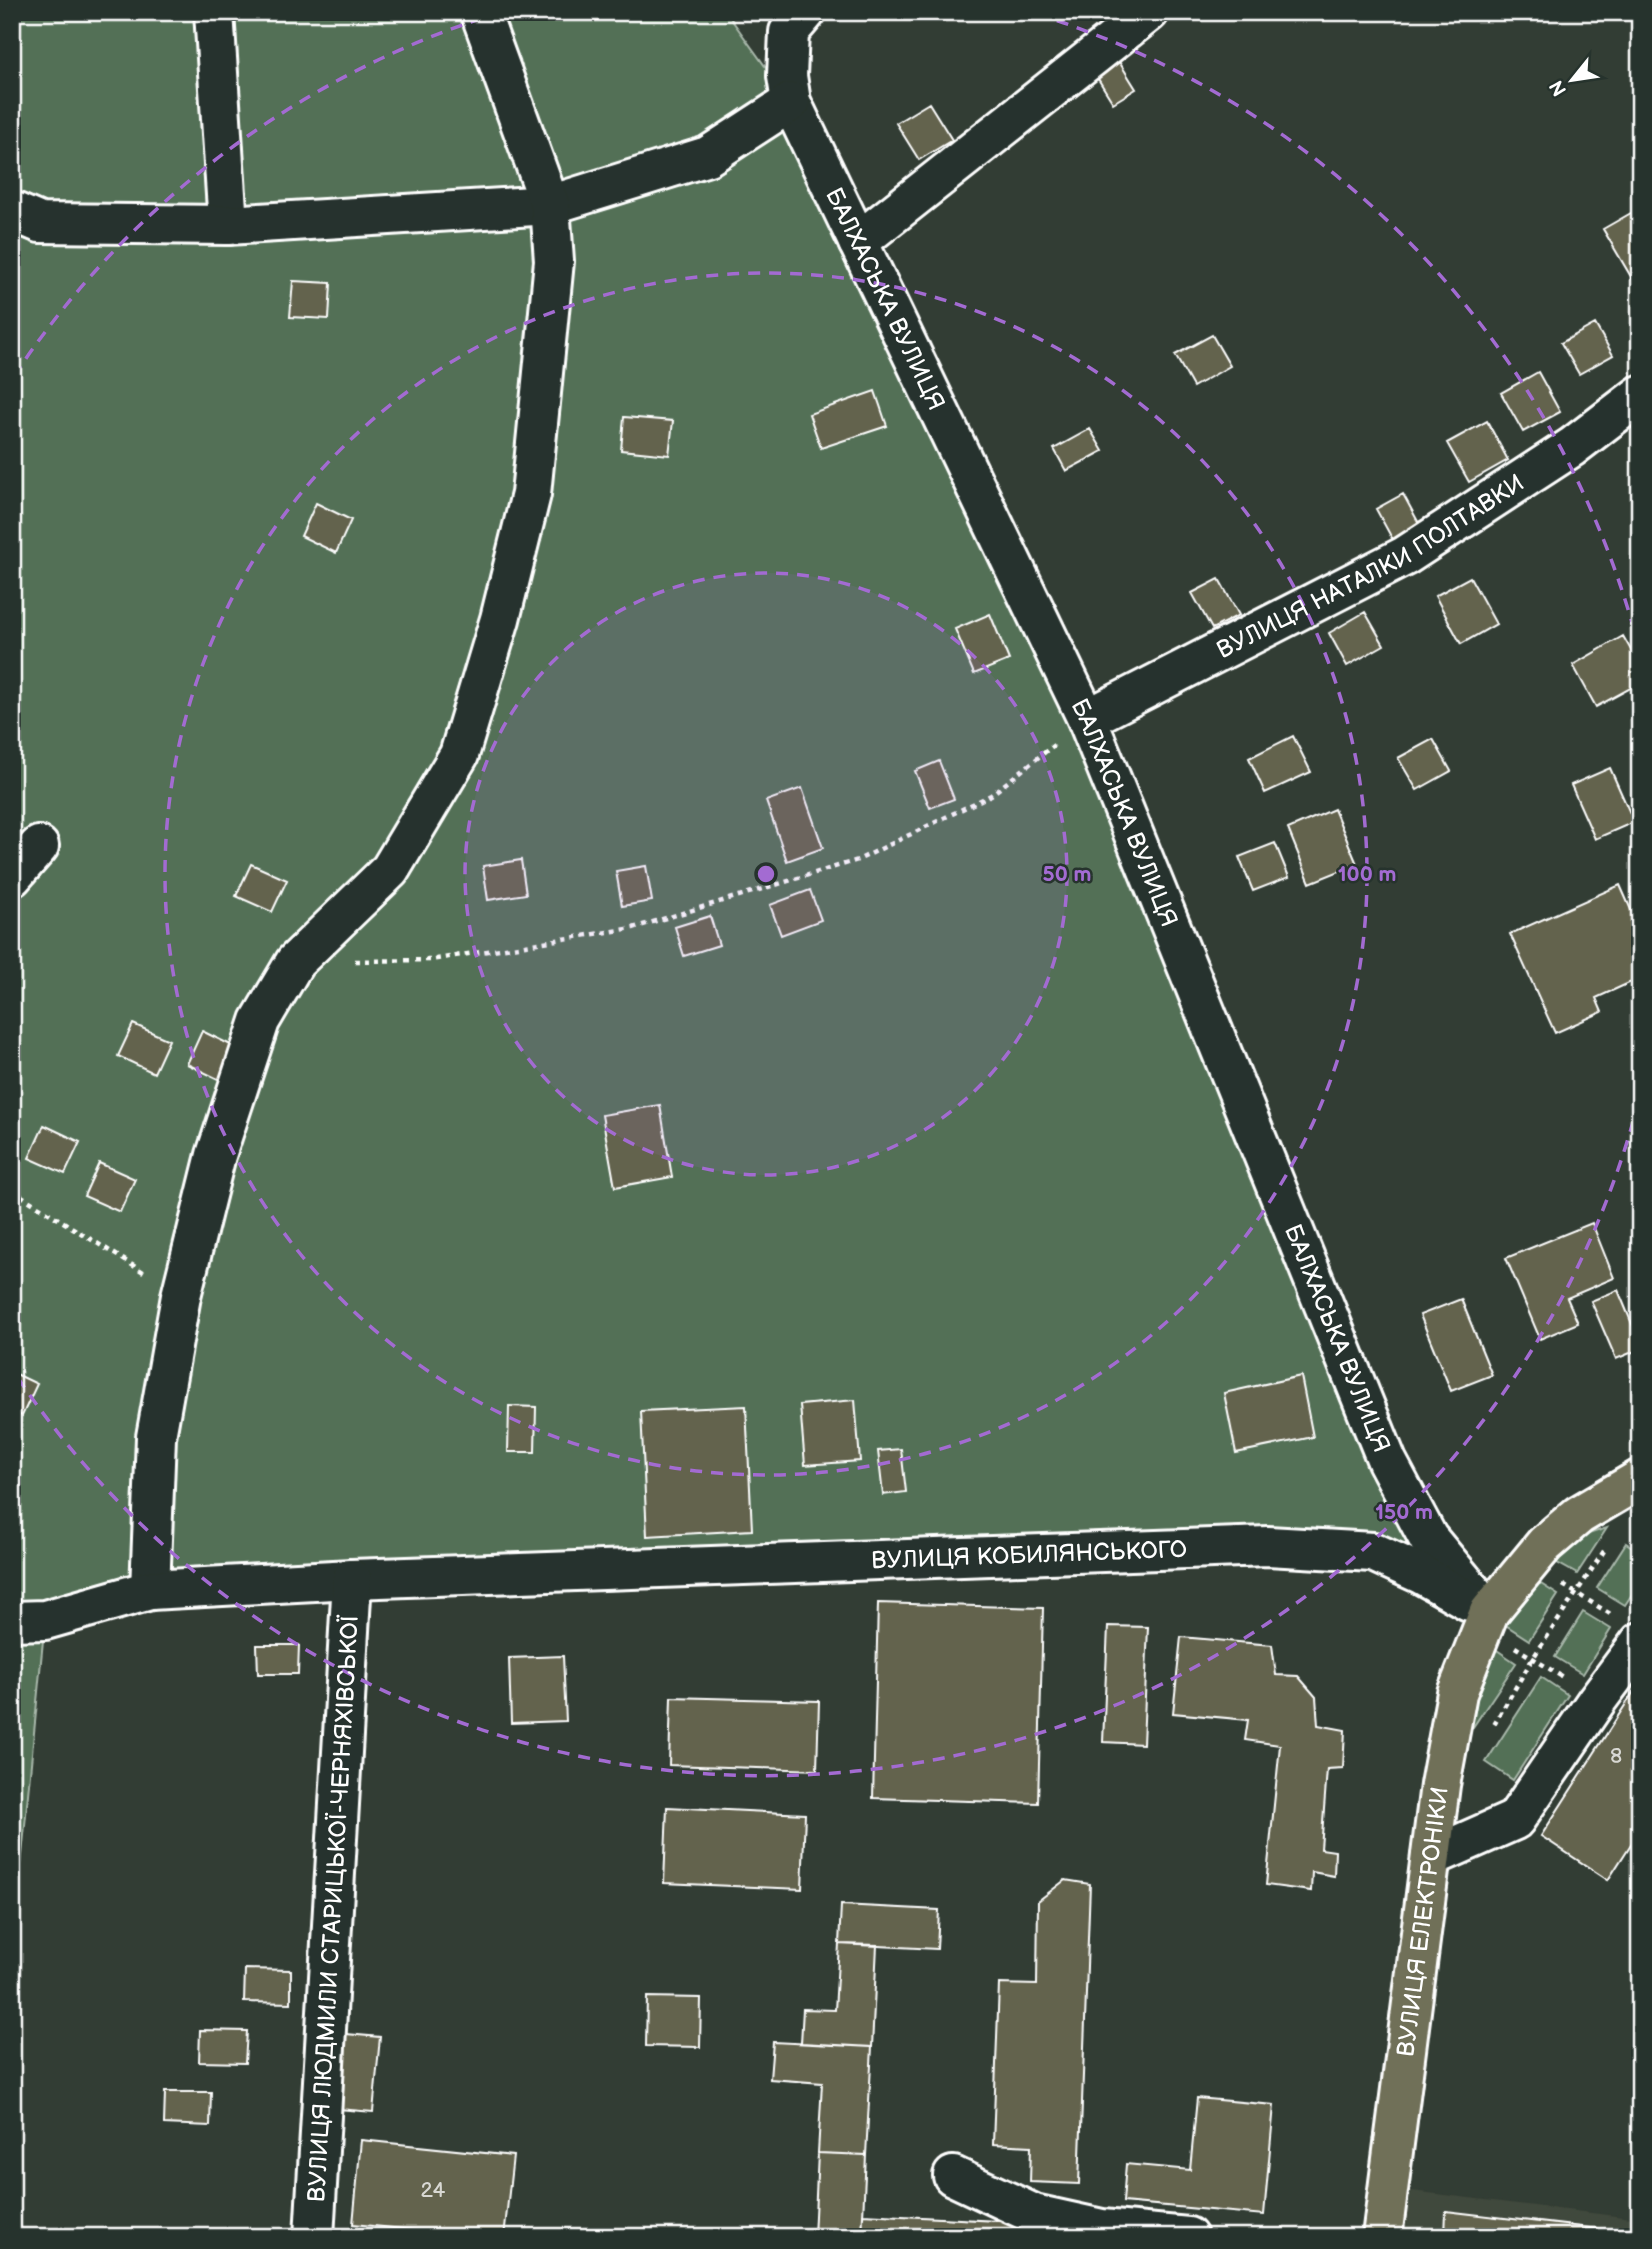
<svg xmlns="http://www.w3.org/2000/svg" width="1652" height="2249" viewBox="0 0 1652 2249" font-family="'Balsamiq Sans',sans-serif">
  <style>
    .built { fill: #41483c }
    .green { fill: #526f56; stroke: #a8b7aa; stroke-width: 2 }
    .building { fill: #64634e; stroke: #fff; stroke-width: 2 }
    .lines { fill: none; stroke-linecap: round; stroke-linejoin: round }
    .minor-casing { stroke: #fff; stroke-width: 44 }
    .major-casing { stroke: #fff; stroke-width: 44 }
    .path { stroke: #fff; stroke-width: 4.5; stroke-dasharray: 5 5; stroke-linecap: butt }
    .minor { stroke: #26332d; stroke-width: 38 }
    .major { stroke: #706f59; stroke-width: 38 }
    .ring { fill: none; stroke: #a36bd2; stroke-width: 3.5; stroke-dasharray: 12 9 }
    .labels { text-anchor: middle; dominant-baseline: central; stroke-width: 5; stroke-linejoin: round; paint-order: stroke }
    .number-label { font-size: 21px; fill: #d8d8d3 }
    .street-label { font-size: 24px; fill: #fff; stroke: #26332d }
    .centre { fill: #a36bd2; stroke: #26332d; stroke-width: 3.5 }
    .ring-label { font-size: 21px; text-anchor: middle; font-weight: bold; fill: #a36bd2; stroke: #26332d; stroke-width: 5; stroke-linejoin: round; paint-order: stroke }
  </style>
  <rect width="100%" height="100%" fill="#323d34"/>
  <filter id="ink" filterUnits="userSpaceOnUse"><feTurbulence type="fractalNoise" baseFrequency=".0143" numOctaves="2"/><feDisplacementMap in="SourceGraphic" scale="14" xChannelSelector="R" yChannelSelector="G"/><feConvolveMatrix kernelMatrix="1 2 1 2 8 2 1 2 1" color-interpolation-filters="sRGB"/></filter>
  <g filter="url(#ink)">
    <!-- built -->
    <path class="built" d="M1388,2188L1640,2219V2237H1382Z"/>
    <!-- green -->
    <path class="green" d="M12,12H726L791,102L1087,719L1387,1461L1489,1612L1373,1552L352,1579L45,1620L12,1958Z
      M1607,1528L1577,1574L1552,1560L1579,1537Z
      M1626,1543L1640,1552V1582L1625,1605L1597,1588Z
      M1530,1577L1558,1595L1529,1640L1501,1622Z
      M1583,1612L1611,1629L1583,1674L1555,1657Z
      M1488,1644L1516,1663L1469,1733V1699Z
      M1541,1677L1568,1695L1513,1780L1486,1762Z"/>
    <!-- building -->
    <path class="building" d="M554,12H575L559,21Z
      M1118,60L1136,89L1113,103L1095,74Z
      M929,103L952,140L919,160L896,123Z
      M1631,213L1640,227V292L1603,229Z
      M293,281L331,283L329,319L290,317Z
      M1595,324L1613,355L1579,374L1561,343Z
      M1212,335L1230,366L1193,387L1175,355Z
      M1538,372L1560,412L1523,432L1501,393Z
      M875,391L887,426L821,448L809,414Z
      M624,417L673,421L669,455L621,450Z
      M1487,421L1508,460L1469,482L1447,443Z
      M1090,429L1103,451L1066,471L1054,449Z
      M1403,494L1421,527L1394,542L1376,509Z
      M316,503L351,520L336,553L301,536Z
      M1470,577L1496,624L1461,644L1435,596Z
      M1219,579L1239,615L1212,629L1192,593Z
      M1365,612L1384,645L1347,666L1329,633Z
      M990,614L1009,660L974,674L955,629Z
      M1623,636L1640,666V683L1596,707L1573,665Z
      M1293,736L1311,772L1265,793L1249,758Z
      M1433,739L1451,771L1417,790L1398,758Z
      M939,761L954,799L930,808L915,771Z
      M1610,768L1634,822L1595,839L1571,785Z
      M802,788L823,848L787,861L766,801Z
      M1334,809L1357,864L1310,883L1288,829Z
      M1275,843L1289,877L1253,891L1239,857Z
      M521,860L526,894L488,900L483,866Z
      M251,864L287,880L272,912L236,896Z
      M646,866L652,901L622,906L616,871Z
      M1620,885L1640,930V978L1596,998L1602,1012L1555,1033L1510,934Z
      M810,890L821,920L781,935L770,905Z
      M710,916L719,945L684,956L675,927Z
      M133,1024L169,1040L154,1073L118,1056Z
      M202,1031L237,1048L222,1081L187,1064Z
      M660,1105L672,1177L615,1187L602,1115Z
      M44,1125L80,1142L65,1174L29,1158Z
      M99,1163L135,1179L120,1212L84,1196Z
      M1592,1223L1614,1278L1567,1298L1578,1323L1540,1339L1506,1258Z
      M1618,1290L1640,1343V1349L1616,1359L1591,1301Z
      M1461,1299L1492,1375L1451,1391L1420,1315Z
      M12,1372L37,1384L22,1416L12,1412Z
      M1301,1376L1313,1437L1236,1453L1224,1393Z
      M855,1400L860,1461L805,1465L800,1405Z
      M509,1406L536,1407L535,1452H508Z
      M746,1406L752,1530L647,1536L641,1411Z
      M901,1449L906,1492L883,1495L878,1451Z
      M878,1603L1043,1608L1038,1803L873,1798Z
      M1108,1626L1148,1627L1143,1744L1103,1742Z
      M1181,1637L1272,1645L1276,1675L1298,1676L1316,1697L1318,1725L1345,1730L1343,1768L1327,1769L1321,1849L1335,1851L1334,1876L1312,1872L1311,1891L1266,1885L1280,1745L1245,1740L1248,1720L1173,1713Z
      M257,1645H299L298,1674H258Z
      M563,1656L566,1721L511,1723L509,1658Z
      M1640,1682V1830L1608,1880L1541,1836Z
      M671,1697L819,1701L817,1770L669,1765Z
      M667,1807L805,1814L802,1889L664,1883Z
      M1065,1880L1090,1884L1079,2184L1030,2182L1031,2146L993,2144L999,1984L1037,1985L1038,1901Z
      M841,1905L939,1910L937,1949L839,1944Z
      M839,1944L877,1945L872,2047L801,2043L803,2009L835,2010Z
      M245,1969L291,1970V2003L244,2002Z
      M647,1997L701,1998L700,2047L646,2046Z
      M200,2030L247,2031L245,2063L199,2062Z
      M346,2034L380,2037L373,2112L339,2109Z
      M773,2042L872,2047L866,2155L818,2153L822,2083L770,2079Z
      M165,2092H211L210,2126L164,2124Z
      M1197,2098L1274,2105L1264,2215L1123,2202L1126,2164L1190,2170Z
      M361,2140L513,2156L504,2237H484L353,2224Z
      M818,2153L866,2155L862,2237H814Z
      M1446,2211L1640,2234V2237H1445Z
      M863,2214L1017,2222V2237H862Z
      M222,2231L268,2233V2237H222Z"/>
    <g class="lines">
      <defs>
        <g id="minor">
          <path d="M214,12L228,225"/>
          <path id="s1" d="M806,12L789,32L787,76L791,102L1087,719L1387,1461L1428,1538L1489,1612"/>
          <path d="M12,211L40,223L228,225L550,205L708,156L791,102"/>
          <path d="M858,242L1149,12"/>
          <path id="s2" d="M1087,719L1405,556L1572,447L1640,395"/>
          <path d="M12,877L39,846"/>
          <path d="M150,1590L156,1437L181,1296L216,1155L260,1021L295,962L390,870L459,755L500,619L531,494L554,261L550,205L480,12"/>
          <path id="s3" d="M12,1621L45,1620L150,1590L352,1579L1268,1546L1373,1552L1421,1574L1469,1601"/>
          <path d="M1431,1857L1515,1820L1597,1700L1640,1642"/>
          <path d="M953,2176L1034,2214L1102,2229L1188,2237"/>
          <path id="s4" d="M314,2237L352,1579"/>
        </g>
        <g id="major">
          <path id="s5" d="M1382,2237L1440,1785L1457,1693L1489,1612L1545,1544L1579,1515L1640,1479"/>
        </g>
      </defs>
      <!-- minor casing -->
      <use href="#minor" class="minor-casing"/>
      <!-- major casing -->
      <use href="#major" class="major-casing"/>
      <!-- path -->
      <path class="path" d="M355,961L430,960L633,928L858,860L991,795L1054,745
        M12,1190L145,1273
        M1563,1585L1612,1615
        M1515,1647L1564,1678
        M1494,1724L1533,1658L1606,1548"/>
      <!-- minor -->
      <use href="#minor" class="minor"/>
      <!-- major -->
      <use href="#major" class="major"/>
    </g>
  </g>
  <!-- distance rings -->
  <circle cx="766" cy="874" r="301" fill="#a36bd2" fill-opacity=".12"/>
  <g class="ring">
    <circle cx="766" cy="874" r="301"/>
    <circle cx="766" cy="874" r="601"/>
    <path d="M1639 1100A902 902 0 0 1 14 1372M14 376A902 902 0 0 1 495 14M1037 14A902 902 0 0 1 1639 648"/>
  </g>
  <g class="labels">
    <!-- number labels -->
    <g class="number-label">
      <text x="1616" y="1756">8</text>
      <text x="433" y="2190">24</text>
    </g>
    <!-- street labels -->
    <g class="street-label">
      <text stroke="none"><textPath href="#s1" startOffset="315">БАЛХАСЬКА ВУЛИЦЯ</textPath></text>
      <text stroke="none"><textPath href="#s2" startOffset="322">ВУЛИЦЯ НАТАЛКИ ПОЛТАВКИ</textPath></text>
      <text stroke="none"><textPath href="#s1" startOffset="882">БАЛХАСЬКА ВУЛИЦЯ</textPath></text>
      <text stroke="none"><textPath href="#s1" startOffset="1449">БАЛХАСЬКА ВУЛИЦЯ</textPath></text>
      <text stroke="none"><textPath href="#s3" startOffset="1022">ВУЛИЦЯ КОБИЛЯНСЬКОГО</textPath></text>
      <text stroke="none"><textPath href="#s4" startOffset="329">ВУЛИЦЯ ЛЮДМИЛИ СТАРИЦЬКОЇ-ЧЕРНЯХІВСЬКОЇ</textPath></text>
      <text stroke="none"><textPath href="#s5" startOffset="318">ВУЛИЦЯ ЕЛЕКТРОНІКИ</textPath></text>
    </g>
  </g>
  <circle cx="766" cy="874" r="10" class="centre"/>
  <g class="ring-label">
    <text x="1067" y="881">50 m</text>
    <text x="1367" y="881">100 m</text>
    <text x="1404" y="1519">150 m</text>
  </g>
  <!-- margin -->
  <rect width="1652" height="2249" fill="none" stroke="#26332d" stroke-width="42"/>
  <rect x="21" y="21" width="1610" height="2207" fill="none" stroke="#fff" stroke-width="2.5" filter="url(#ink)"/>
  <!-- north arrow -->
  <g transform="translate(1572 80) rotate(240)" stroke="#26332d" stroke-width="5" paint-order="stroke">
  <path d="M0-5L12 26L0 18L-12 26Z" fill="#ffffff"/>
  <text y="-10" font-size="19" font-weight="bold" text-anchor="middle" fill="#ffffff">N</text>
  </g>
</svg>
